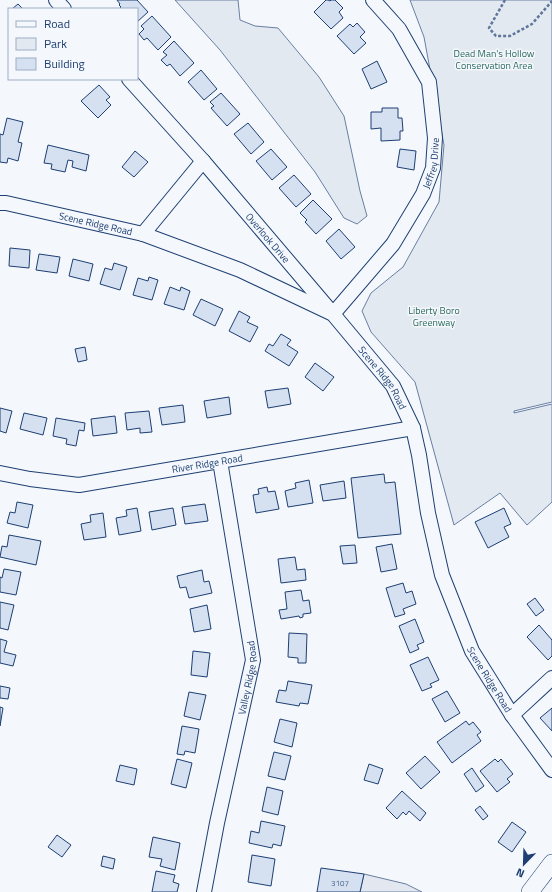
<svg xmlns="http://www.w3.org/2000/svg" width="552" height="892" viewBox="0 0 552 892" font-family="'Titillium Web',sans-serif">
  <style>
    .green { fill: #e3e9f0; stroke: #687fa3 }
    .parking { fill: #e3e8f0; stroke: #687fa3 }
    .building { fill: #d5e0f0; stroke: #1d3f73 }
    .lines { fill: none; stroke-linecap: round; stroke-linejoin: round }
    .minor-casing { stroke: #1d3f73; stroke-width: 16 }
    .tertiary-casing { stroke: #1d3f73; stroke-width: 18 }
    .path { stroke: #5e769c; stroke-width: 2.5; stroke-dasharray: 3 2; stroke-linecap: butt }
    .minor { stroke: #f4f7fb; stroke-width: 14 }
    .tertiary { stroke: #f4f7fb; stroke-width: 17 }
    .labels { text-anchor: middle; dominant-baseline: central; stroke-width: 3; stroke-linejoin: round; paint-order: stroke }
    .number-label { font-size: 8px; fill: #4b6792 }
    .park-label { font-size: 10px; fill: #2c6c60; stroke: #f4f7fb }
    .street-label { font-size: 10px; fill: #1d3f73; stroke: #f4f7fb }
  </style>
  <rect width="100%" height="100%" fill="#f4f7fb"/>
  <!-- green -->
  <path class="green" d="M175,0H238L240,20L255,26L278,28L319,77L344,116L360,191L367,216L357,224L344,218L315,172L273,118L220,50Z
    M410,0H552V402L514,411V413L552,404V502L527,525L500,493L454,525L415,382L371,332L362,311L371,293L403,267L439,202L444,145L424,37Z"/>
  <!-- parking -->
  <path class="parking" d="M364,874L406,884L422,892H360Z"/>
  <!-- building -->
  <path class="building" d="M117,0H137L148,12L137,22V9H119L121,7L119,5L120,4Z
    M326,0H328L330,1L331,0H335L343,8L339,12L343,18L331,29L314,12Z
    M18,4L23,9H12Z
    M152,16L171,37L158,50L147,38L144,40L139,34L144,29L141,26Z
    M357,23L365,32L360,37L366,43L354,54L337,36L350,24L353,27Z
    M174,41L194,63L180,76L170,64L167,66L161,60L167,55L163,52Z
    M377,61L387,82L371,89L362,69Z
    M201,70L217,89L204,100L188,82Z
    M99,85L110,97L106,100L111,105L98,118L81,101Z
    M221,93L240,114L227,126L211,108L214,106L210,102Z
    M382,108H398V118H402L403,131H400V140L381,141V128L371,129V112H382Z
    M7,118L23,122L18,142L22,143L18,161L8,158L7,163L0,162V134L3,135Z
    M248,123L264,142L251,154L234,134Z
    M48,145L89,155L86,171L72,167L73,161L68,160L65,172L51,169L52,164L44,163Z
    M271,149L287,167L272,180L256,161Z
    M400,149L416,151L414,170L397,167Z
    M135,151L148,162L134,177L122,167Z
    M294,175L311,194L296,207L279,188Z
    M313,200L332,219L316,234L305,222L307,220L300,213Z
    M339,229L355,247L341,259L326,241Z
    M10,248L30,250L29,268L9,266Z
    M39,254L60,257L57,273L36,270Z
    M73,259L93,264L89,281L69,276Z
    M114,263L127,267L120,290L100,284L105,268L112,270Z
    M149,277L158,280L152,300L133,295L138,278L148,281Z
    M170,287L180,291L181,287L190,291L184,310L164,304Z
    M201,299L223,309L215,326L193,315Z
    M239,311L250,317L247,322L258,327L250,342L229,331Z
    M281,334L291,340L287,345L298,352L289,366L265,351L269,344L273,346Z
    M85,347L87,360L78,362L75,349Z
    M315,363L334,377L323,391L305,377Z
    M288,388L291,404L268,408L265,391Z
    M229,397L231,414L207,418L204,401Z
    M183,405L185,422L162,425L159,408Z
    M0,408L12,411L6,433L0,431Z
    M149,411L152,432L140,433V428L127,430L125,413Z
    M24,413L47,418L43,435L20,429Z
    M115,416L117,433L93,436L91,419Z
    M56,418L85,423L84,431L79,430L76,446L66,444L67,439L53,436Z
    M384,474L385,483L395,482L401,534L358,538L351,478Z
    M309,480L313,503L288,507L285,491L296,488L295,483Z
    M344,481L346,498L323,501L320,485Z
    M267,487L268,492L275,491L279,509L256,513L253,495L259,494L258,489Z
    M17,502L33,505L28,528L7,523L10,512L15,513Z
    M205,504L208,521L185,524L182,507Z
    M137,508L141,531L119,535L116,518L127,516L126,510Z
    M173,508L176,525L152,530L149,512Z
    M504,508L511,524L504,527L509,537L488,548L475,522Z
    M103,513L106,537L84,540L81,524L91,522L90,515Z
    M9,535L41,541L36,565L0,557L2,546L7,547Z
    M392,544L397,569L381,572L376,547Z
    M355,545L357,563L343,564L340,546Z
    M295,557L297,570L305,569L306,580L281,583L278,559Z
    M4,569L21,572L16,595L0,592V577L2,578Z
    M202,570L204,582L209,581L212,593L189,598L186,587L180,588L177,576Z
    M403,583L406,593L412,591L416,604L403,609L405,614L395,617L386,588Z
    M301,590L303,601L309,600L311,613L303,614V617L300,618L299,616L281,619L279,610L287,609L285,592Z
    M535,598L544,610L536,616L527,604Z
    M0,602L14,605L8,630L0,628Z
    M207,605L211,629L194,632L190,609Z
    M415,619L424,642L417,645L419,649L410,653L399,626Z
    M539,625L552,640V656L548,660L527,637Z
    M289,633L307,634L306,663H298V658L288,657Z
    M0,639L7,641L4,652L16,655L13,666L0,663Z
    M193,651L210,653L207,677L191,675Z
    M428,657L439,680L430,684L432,687L422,691L410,665Z
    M288,681L312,685L308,704L300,703L299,706L276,702L279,690L286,691Z
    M0,686L10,688L8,699L0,698Z
    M447,691L460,713L445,722L432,699Z
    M189,692L206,695L200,720L184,716Z
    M0,707L3,708L0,726Z
    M552,708V731L540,718Z
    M280,719L297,723L292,747L274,742Z
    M466,721L469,725L473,722L481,732L477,735L481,741L452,763L437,742Z
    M182,726L199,729L195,753L185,751L184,755L177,754Z
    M274,752L291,756L285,780L268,776Z
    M425,756L440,772L421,789L406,773Z
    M177,759L192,763L186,788L171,784Z
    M495,759L498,762L501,759L513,774L507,779L510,782L497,792L480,771Z
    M369,764L383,769L378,784L364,780Z
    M120,765L137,769L134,785L116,781Z
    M472,768L484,786L476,792L464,774Z
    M267,787L283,791L278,815L262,811Z
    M402,791L426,813L420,821L409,811L406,815L403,812L397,819L386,808Z
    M480,806L488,816L483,820L475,810Z
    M261,821L285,826L281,846L273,844L272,848L249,843L251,831L259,833Z
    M512,822L526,832L512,852L498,842Z
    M57,835L71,845L62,857L48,847Z
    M153,837L180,843L175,870L160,866L162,859L149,857Z
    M252,855L275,859L271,886L248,882Z
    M103,856L115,859L113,869L101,866Z
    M321,868L364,874L360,892H317Z
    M156,871L175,875L173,882L179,884L177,892H152Z"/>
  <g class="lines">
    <defs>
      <g id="minor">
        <path d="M56,0L64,9"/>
        <path id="s1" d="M129,79L203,161L333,314L393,244L423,194L433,168L435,138L429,82L399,29L373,0"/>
        <path id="s2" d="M0,203H6L143,234L240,270L333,314L393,386L413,428L419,455L428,513L442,575L472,651L512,715L552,770"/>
        <path d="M143,234L203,161"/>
        <path id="s3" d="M0,473L30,479L79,485L413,428"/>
        <path d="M512,715L552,678"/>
        <path id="s4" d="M204,892L217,823L253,660L220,461"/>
      </g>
      <path id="tertiary" d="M530,892L552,863"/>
    </defs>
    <!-- minor casing -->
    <use href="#minor" class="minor-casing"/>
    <!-- tertiary casing -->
    <use href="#tertiary" class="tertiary-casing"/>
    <!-- path -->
    <path class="path" d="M505,0L489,28L496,36H510L532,24L552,1"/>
    <!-- minor -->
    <use href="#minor" class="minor"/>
    <!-- tertiary -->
    <use href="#tertiary" class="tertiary"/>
  </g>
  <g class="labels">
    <!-- number labels -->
    <g class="number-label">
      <text x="340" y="883">3107</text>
    </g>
    <!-- park labels -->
    <g class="park-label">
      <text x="494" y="53">Dead Man's Hollow<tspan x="494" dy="12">Conservation Area</tspan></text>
      <text x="434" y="310">Liberty Boro<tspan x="434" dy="12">Greenway</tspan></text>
    </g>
    <!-- street labels -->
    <g class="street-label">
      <text stroke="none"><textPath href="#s1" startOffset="494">Jeffrey Drive</textPath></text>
      <text stroke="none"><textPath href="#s2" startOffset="98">Scene Ridge Road</textPath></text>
      <text stroke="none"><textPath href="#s1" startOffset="211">Overlook Drive</textPath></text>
      <text stroke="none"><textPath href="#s2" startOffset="434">Scene Ridge Road</textPath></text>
      <text stroke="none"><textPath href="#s3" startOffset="210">River Ridge Road</textPath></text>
      <text stroke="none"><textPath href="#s4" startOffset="219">Valley Ridge Road</textPath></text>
      <text stroke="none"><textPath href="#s2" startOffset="758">Scene Ridge Road</textPath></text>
    </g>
  </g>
  <!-- legend -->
  <rect x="8" y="8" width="130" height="72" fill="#f4f7fb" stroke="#9eadc5"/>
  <rect x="16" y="21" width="20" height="6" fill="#f4f7fb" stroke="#9eadc5"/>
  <text x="44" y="28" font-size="12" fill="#1d3f73">Road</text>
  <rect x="16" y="38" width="20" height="12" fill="#e3e9f0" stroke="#9eadc5"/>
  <text x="44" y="48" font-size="12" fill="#1d3f73">Park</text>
  <rect x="16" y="58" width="20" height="12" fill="#d5e0f0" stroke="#9eadc5"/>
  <text x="44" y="68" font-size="12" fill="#1d3f73">Building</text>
  <!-- north arrow -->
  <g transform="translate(524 864) rotate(203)" stroke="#f4f7fb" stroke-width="3" paint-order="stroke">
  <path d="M0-3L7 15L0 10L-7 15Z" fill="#1d3f73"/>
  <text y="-6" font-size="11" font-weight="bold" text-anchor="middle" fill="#1d3f73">N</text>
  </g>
</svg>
